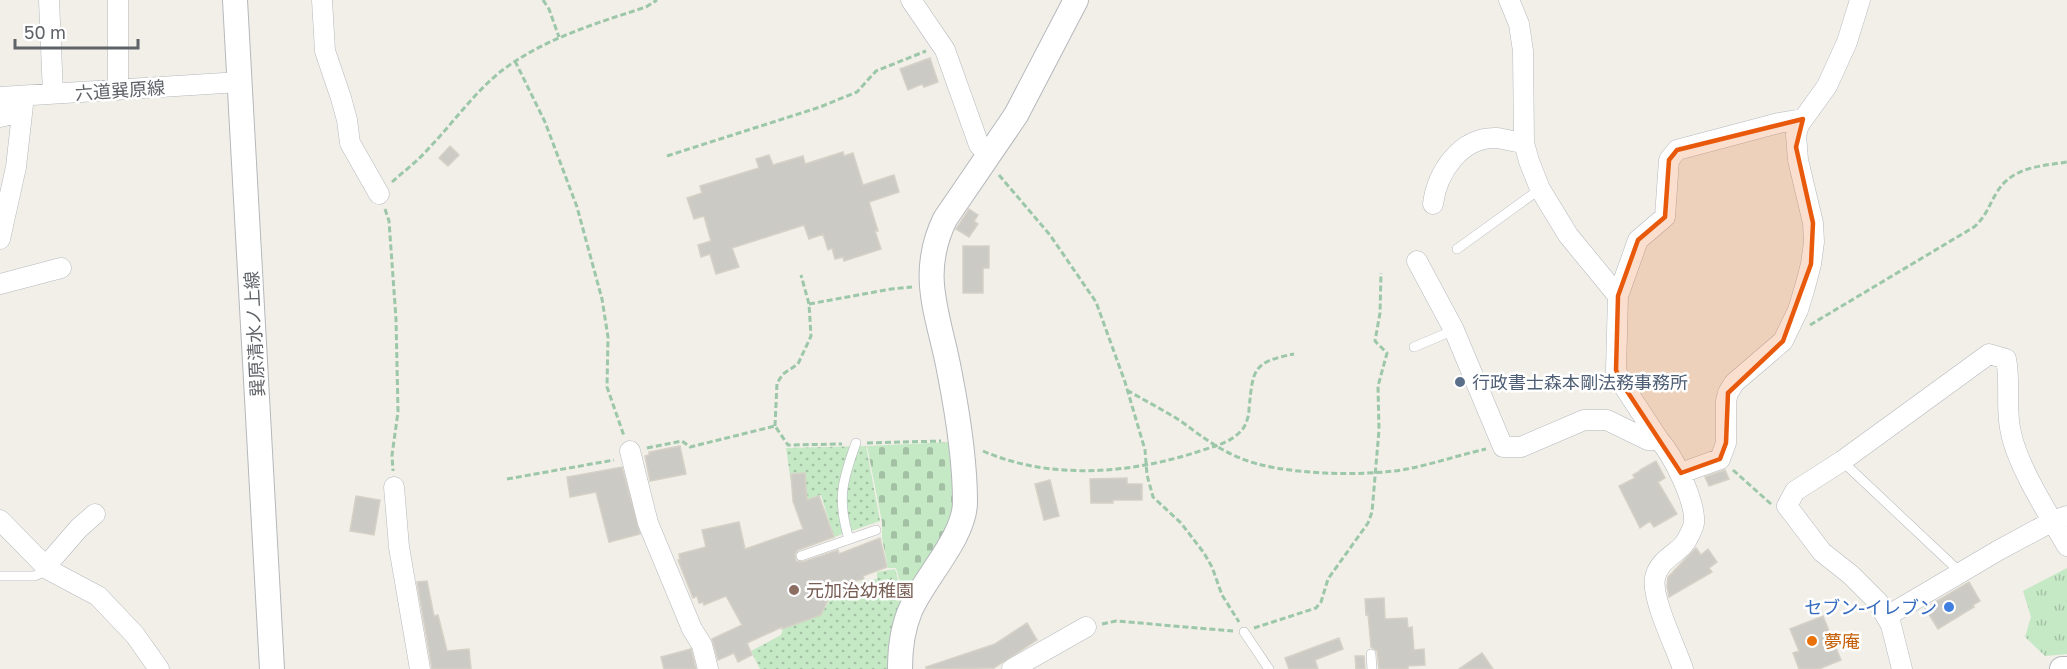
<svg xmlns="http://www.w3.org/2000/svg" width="2067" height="669" viewBox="0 0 2067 669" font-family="'Golos Text','Noto Sans JP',sans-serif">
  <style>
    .grass { fill: url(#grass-tufts) }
    .cemetery { fill: url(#cemetery-stones) }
    .park { fill: url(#park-dots) }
    .building { fill: #cccac5; stroke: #d6d1c6; stroke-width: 1.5 }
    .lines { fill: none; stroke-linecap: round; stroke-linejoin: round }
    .service-casing { stroke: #b5b8bc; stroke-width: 10 }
    .minor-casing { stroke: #b5b8bc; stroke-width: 21 }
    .tertiary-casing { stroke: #b5b8bc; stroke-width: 26 }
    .path { stroke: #9cc7a9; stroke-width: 3; stroke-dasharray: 6 3; stroke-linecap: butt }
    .service { stroke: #fff; stroke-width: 9 }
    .minor { stroke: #fff; stroke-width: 20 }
    .tertiary { stroke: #fff; stroke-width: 24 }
    .marked { fill: #e8590c; fill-opacity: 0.2; stroke: #e8590c; stroke-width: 4.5; stroke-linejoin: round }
    .service-dot { fill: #5c6f8a; stroke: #fff; stroke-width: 2 }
    .education-dot { fill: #8d6e63; stroke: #fff; stroke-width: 2 }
    .shop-dot { fill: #3f7fe0; stroke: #fff; stroke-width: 2 }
    .food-dot { fill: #e8710a; stroke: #fff; stroke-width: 2 }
    .labels { text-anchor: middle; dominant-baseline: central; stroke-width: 5; stroke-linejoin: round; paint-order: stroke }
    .street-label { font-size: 18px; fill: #5f6368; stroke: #fff }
    .service-label { font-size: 18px; fill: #4e5e75; stroke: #fff; text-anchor: start }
    .education-label { font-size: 18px; fill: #785e54; stroke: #fff; text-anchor: start }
    .shop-label { font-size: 18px; fill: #366cbe; stroke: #fff; text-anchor: end }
    .food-label { font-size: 18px; fill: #c56008; stroke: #fff; text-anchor: start }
  </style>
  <defs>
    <pattern id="grass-tufts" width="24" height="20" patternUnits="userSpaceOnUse" patternTransform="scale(1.5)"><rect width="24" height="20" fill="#c5e8c5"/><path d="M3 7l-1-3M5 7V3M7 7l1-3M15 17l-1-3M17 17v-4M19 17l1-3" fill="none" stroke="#a3c0a4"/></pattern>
    <pattern id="cemetery-stones" width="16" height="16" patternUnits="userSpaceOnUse" patternTransform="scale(1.5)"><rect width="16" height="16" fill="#c5e8c5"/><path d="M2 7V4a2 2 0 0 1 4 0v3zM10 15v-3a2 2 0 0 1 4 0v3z" fill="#a3c0a4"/></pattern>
    <pattern id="park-dots" width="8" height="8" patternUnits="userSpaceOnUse" patternTransform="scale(1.5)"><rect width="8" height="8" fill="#c5e8c5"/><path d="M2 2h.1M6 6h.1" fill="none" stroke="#a3c0a4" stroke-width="1.8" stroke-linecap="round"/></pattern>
  </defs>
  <rect width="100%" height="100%" fill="#f1efe8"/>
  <!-- grass -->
  <path class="grass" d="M2067,568V654L2045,656L2025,637L2031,617L2023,591Z"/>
  <!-- cemetery -->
  <path class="cemetery" d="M950,442L953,506L950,521L904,597L896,568H888L882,538V522L867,446Z"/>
  <!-- park -->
  <path class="park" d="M866,446L880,521L834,537L821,495L794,503L786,448Z
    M895,569L903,598L893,623L889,646V669H760L751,651L781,635L783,629L821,615L831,597L843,594L842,589L861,585V581L877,579V572Z"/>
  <!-- building -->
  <path class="building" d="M930,58L938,82L924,87L922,84L908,90L900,69Z
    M450,146L459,155L448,166L439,158Z
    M843,152L844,156L853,153L863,185L894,175L899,192L869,202L878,231H875L881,249L844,261L843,257L835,259L832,248L828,250L823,234L809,239L804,225L732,248L739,267L716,274L710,254L701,257L698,245L711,241L704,216L694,219L687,198L702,193L700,186L759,168L756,159L769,155L773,165L803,156L805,164Z
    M969,209L978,215L974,221L978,224L969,237L956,229Z
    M963,246H989V268H983V293H963Z
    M680,446L686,474L650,481L645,456L649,455V452Z
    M1656,461L1665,478L1658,482L1677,514L1654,527L1650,521L1640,528L1619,486L1635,478L1633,475L1640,471V470Z
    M622,467L640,534L609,542L596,492L570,497L567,477Z
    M1725,470L1729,479L1709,486L1705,477Z
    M805,473L807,500L819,496L834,537L798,550L795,554L796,561L803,562L838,550L839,554L880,538L887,567L863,576L864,579L846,583L847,585L832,591L821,615L782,629V627L747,643L752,655L738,662L734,653L718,660L712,639L742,625L726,596L704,605L703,602L699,603L697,596L693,598L678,560H680L679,554L706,547L702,530L739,522L745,549L803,529L793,501L791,474Z
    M1127,478V484H1142V500H1113V503H1091L1090,479Z
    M1050,480L1059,516L1044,520L1035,484Z
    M356,496L380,500L374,535L350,531Z
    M1696,548L1701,555L1708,549L1717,562L1709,568L1712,572L1669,597L1667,586L1668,577Z
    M427,581L434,616L438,615L447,651L469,649L471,669H432L417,582Z
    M1969,582L1980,601L1973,605L1974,607L1938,629L1925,608Z
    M1384,598L1385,619L1407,618L1408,628L1412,627L1414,650L1424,649L1425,665L1408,666V669H1379L1377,651L1371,647L1368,614L1366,615L1365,599Z
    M1823,616L1841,660L1819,669H1799L1793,653L1799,651L1790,629Z
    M1027,623L1037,640L994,668L926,669V667L995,644Z
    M1339,638L1343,649L1315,660L1318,669H1289L1285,658Z
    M691,649L696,669H664L661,657Z
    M1482,653L1493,669H1459Z
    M1355,656H1364L1365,669H1356Z"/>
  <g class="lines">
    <defs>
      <path id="service" d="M1457,249L1540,189
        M1414,347L1454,330
        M1842,461L1961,573
        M849,539C837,500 842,481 856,443
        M801,556L876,530
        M0,576H34L49,570
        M1244,632L1269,669
        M1371,654L1372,669"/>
      <path id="minor" d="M49,0L53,94
        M118,0V90
        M322,0L325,51L341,98L347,120L350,143L379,194
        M911,0L945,50L979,145L989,155
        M1509,0L1519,24L1523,51L1524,143L1529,161L1540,189L1568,235L1618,296L1616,370L1621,382L1659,440C1673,455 1696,502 1694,523C1693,528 1688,539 1684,544C1675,555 1658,561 1655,578C1651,598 1676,648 1683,669
        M0,97L240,82
        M0,117L22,112
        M1433,204C1437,173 1460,137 1496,138C1505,139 1515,142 1524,143
        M0,239L16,167L24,96
        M1417,261L1454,330L1503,447H1521L1584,420H1607L1648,440H1659
        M0,284L61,268
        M1618,296L1638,240L1665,217L1669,160L1677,150L1779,123L1803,119
        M630,451L648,523L692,629L702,645L708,669
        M1681,473L1720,459L1726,443V401L1728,393L1734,383L1783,341L1798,310L1805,287L1811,264L1814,242L1813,223L1798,160L1796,135L1799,125L1827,86L1847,42L1860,0
        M394,487L399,547L420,669
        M0,520L49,570L98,596L135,635L159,669
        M46,566L79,528L95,514
        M1887,616L1999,550L2053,521L2067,516
        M1012,669L1086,627
        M1902,669L1891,625L1878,602L1851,575L1822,552L1787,506L1795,491L1842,461L1989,354L2006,359C2011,384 2005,409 2011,433C2018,467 2049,515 2067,546"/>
      <path id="tertiary" d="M235,0L272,669
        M900,669C900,649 902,630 910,611C924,578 965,537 965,502C965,460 958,416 950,375C940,317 917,277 945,219L1016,115L1076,0
        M2062,669H2067"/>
    </defs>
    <!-- service casing -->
    <use href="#service" class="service-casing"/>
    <!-- minor casing -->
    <use href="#minor" class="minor-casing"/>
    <!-- tertiary casing -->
    <use href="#tertiary" class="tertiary-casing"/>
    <!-- path -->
    <path class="path" d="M543,0L549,9L559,37
      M515,61L545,122L577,207L602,299L608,337L607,387L624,436
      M667,156L820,107L857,92L876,71L926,51
      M999,175L1050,235L1096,302L1125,382L1145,450L1147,475L1153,497L1181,523L1204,553L1212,567L1222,595L1239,622
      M392,182C404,171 418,161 429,148C454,122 475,91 504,69C546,38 597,23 646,7L657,0
      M385,209L389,221L396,319L398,412L392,455L393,471
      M809,304L891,289L912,287
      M1810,325L1974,227C1986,217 1989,205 1997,192C2012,167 2041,166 2067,162
      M1127,390C1145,401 1164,410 1182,422C1201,436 1218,449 1240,458C1279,475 1364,477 1407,469C1433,464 1459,455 1486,449
      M775,426L777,383L783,374L798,364L811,336L809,304L801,275
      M867,443L941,441
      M647,448L682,441L690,447L775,426L788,445L842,444
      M983,451C1049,480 1129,474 1197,452C1214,446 1229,444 1242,430C1246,425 1249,416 1249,409C1253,370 1252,362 1294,354
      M1733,470L1771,504
      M507,479L614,460
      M1102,624L1116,621L1233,631
      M1254,628L1316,608L1321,602L1328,579L1368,523L1372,512L1379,430L1378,386L1387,353L1375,341L1380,313L1381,273"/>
    <!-- service -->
    <use href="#service" class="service"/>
    <!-- minor -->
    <use href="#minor" class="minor"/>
    <!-- tertiary -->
    <use href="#tertiary" class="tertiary"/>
  </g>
  <!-- marked area -->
  <path class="marked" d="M1803,119L1796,147L1813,223L1811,264L1783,341L1728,393L1726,443L1720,459L1681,473L1621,382L1616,370L1618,296L1638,240L1665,217L1669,160L1677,150Z"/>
  <!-- markers -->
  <circle class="service-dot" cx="1460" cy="382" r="6"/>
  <circle class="education-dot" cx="794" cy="590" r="6"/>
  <circle class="shop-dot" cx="1949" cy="607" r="6"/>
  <circle class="food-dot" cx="1812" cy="641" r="6"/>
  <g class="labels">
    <!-- street labels -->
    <g class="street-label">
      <text transform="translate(120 90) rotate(-4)">六道巽原線</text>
      <text transform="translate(254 334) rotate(-93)">巽原清水ノ上線</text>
    </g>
    <!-- service labels -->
    <g class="service-label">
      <text x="1472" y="382">行政書士森本剛法務事務所</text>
    </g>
    <!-- education labels -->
    <g class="education-label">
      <text x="806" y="590">元加治幼稚園</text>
    </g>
    <!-- shop labels -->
    <g class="shop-label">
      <text x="1937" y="607">セブン-イレブン</text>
    </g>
    <!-- food labels -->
    <g class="food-label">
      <text x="1824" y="641">夢庵</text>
    </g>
  </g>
  <!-- scale -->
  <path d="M15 39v9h123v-9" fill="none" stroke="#5f6368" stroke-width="3"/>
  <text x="24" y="39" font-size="18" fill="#5f6368" stroke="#ffffff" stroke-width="4.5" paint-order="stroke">50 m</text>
</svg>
